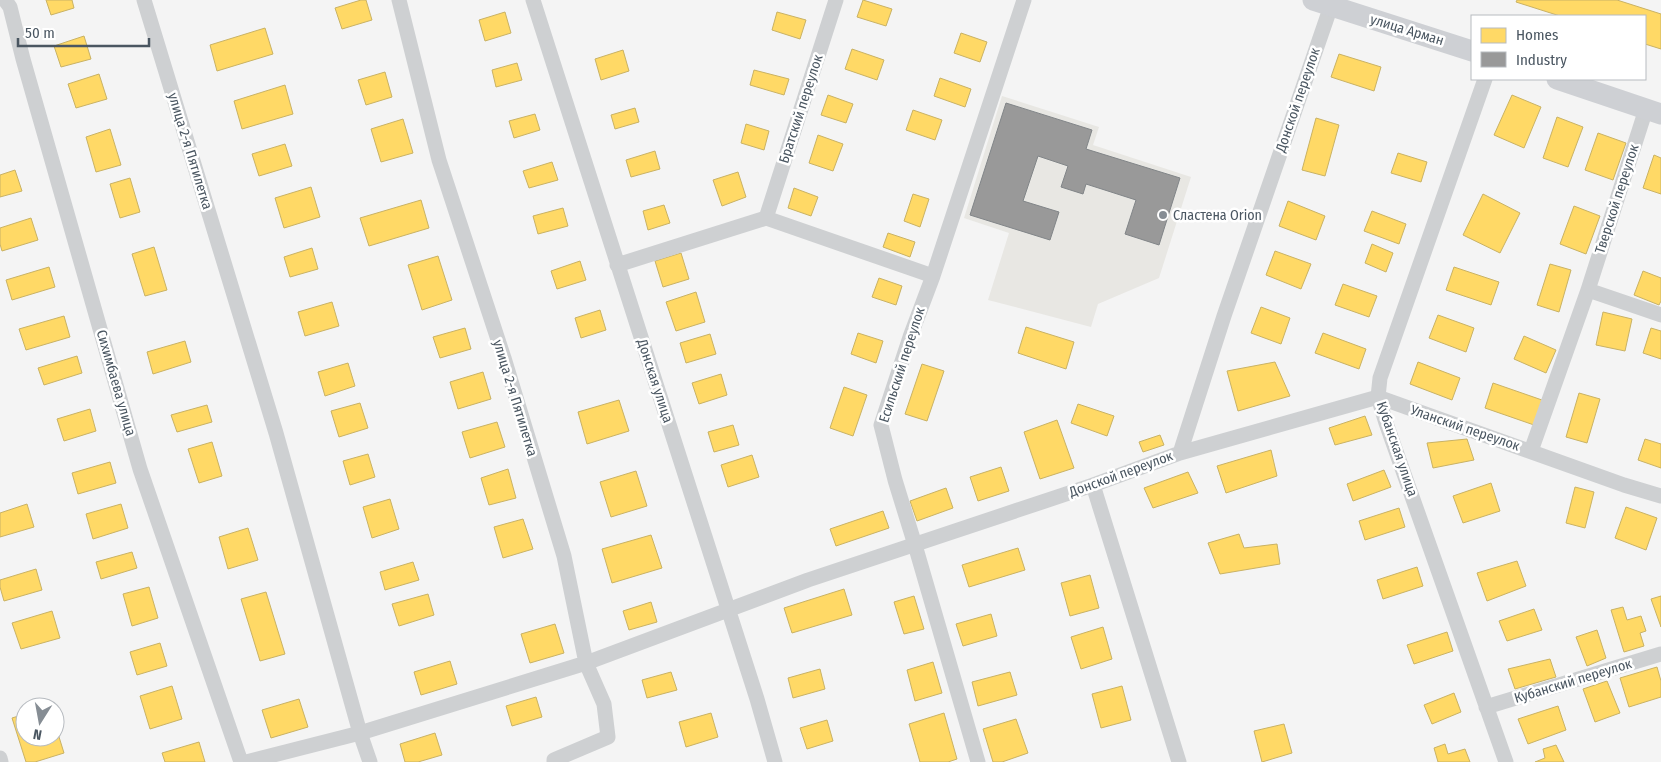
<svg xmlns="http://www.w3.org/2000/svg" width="1661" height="762" viewBox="0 0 1661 762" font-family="'Fira Sans Condensed',sans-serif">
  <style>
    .commercial { fill: #e8e7e3 }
    .homes { fill: #ffd966; stroke: #c9b264 }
    .industry { fill: #999; stroke: #818588 }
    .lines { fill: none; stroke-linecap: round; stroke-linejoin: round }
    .street { stroke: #ced0d2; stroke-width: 15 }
    .secondary { stroke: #ced0d4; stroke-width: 21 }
    .poi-dot { fill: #868d94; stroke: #fff; stroke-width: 2 }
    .labels { text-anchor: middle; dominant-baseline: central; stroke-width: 5; stroke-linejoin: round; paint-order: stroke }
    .street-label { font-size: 14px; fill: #4a5661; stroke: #fff }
    .poi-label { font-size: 14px; fill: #4a5661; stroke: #fff; text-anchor: start }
  </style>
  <rect width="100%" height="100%" fill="#f4f4f4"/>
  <!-- commercial -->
  <path class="commercial" d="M1002,96L1099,127L1093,145L1191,177L1159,278L1098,304L1091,327L988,300L1009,233L964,218Z"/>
  <!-- homes -->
  <path class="homes" d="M46,0H72L74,8L51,15Z
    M361,0H366L372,20L342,29L335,8Z
    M863,0L892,9L886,26L857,17Z
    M1517,0H1617L1661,14V49L1645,44V16H1560L1516,2Z
    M505,12L511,33L485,41L479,20Z
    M777,12L806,20L800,39L772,30Z
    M265,28L273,54L217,71L210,45Z
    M961,33L987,42L980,62L954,53Z
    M84,36L91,59L61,67L54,46Z
    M852,49L884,60L877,80L845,69Z
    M623,50L629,71L601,80L595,59Z
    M1339,54L1381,67L1374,91L1331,77Z
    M517,63L522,80L496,87L492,70Z
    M754,70L789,79L784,95L750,85Z
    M385,72L392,97L366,105L358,80Z
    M99,74L107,99L76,108L68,84Z
    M940,78L971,89L965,107L934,96Z
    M285,85L293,114L242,129L234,101Z
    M828,95L853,104L846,123L821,115Z
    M1512,95L1541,107L1524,148L1494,135Z
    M635,108L639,122L615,129L611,115Z
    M913,110L942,120L935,140L906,130Z
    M535,114L540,130L514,138L509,121Z
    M1557,117L1583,127L1568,167L1543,158Z
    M1316,118L1339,125L1325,176L1302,170Z
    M403,119L413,153L381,162L371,129Z
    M746,124L769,131L764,150L741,143Z
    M110,129L121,165L96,172L86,137Z
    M1598,133L1626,143L1613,180L1585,170Z
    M818,135L843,144L833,171L809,163Z
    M285,144L292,166L259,176L252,154Z
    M655,151L660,169L631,177L626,160Z
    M1398,153L1427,162L1421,182L1391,173Z
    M1654,155L1661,158V194L1643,188Z
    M552,162L558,180L529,188L523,171Z
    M15,170L22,191L0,197V175Z
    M738,172L746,197L722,206L713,180Z
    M130,178L140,212L120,218L110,184Z
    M311,187L320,217L284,228L275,198Z
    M794,188L818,197L811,216L788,208Z
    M913,194L929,199L920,227L904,221Z
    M1483,194L1520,213L1500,253L1463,235Z
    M421,200L429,228L369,246L360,218Z
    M1288,201L1325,216L1316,240L1279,226Z
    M664,205L670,223L648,230L643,211Z
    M1574,206L1600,216L1586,254L1560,244Z
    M563,208L568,226L538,234L533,216Z
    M1372,211L1406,224L1399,244L1364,231Z
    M31,218L38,240L2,251L0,244V228Z
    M888,233L915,242L910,257L883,247Z
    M1372,244L1393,253L1386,272L1365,263Z
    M154,247L167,290L145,296L132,254Z
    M312,248L318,269L290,277L284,257Z
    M1275,251L1311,264L1301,289L1266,275Z
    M681,253L689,279L663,287L655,261Z
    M438,256L452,300L422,310L408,265Z
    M580,261L586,280L557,289L551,271Z
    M1550,264L1571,270L1559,312L1537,305Z
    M49,267L55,287L12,300L6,280Z
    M1454,267L1499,282L1491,305L1446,290Z
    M1643,271L1661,278V301L1659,305L1634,295Z
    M879,278L902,286L896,305L872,297Z
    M1343,284L1377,296L1369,317L1335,305Z
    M696,292L705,322L676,331L666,302Z
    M332,302L339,326L305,336L298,312Z
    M1261,307L1290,318L1281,344L1251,333Z
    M600,310L606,330L581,338L575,318Z
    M1603,312L1632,319L1625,351L1596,345Z
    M1438,315L1474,328L1466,352L1429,338Z
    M64,316L70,337L26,350L19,329Z
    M1026,327L1074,342L1066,369L1018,353Z
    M465,328L471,349L440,358L433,337Z
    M1651,328L1661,331V359L1643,353Z
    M858,333L883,341L876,363L851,354Z
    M1323,333L1366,349L1359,369L1315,353Z
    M710,334L716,354L686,363L680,343Z
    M1524,336L1556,350L1546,373L1514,359Z
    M185,341L191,362L153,374L147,352Z
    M77,356L82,373L44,385L38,368Z
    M1275,362L1290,396L1238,411L1227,371Z
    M1418,362L1460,378L1452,400L1410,384Z
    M348,363L355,386L325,396L318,372Z
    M922,364L944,371L927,421L905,414Z
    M483,372L491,399L458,409L450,382Z
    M721,374L727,395L699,404L692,383Z
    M1493,383L1542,400L1534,425L1485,408Z
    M844,387L867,395L853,436L830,428Z
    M1579,393L1600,399L1587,443L1566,437Z
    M619,400L629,431L587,444L578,412Z
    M360,403L368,428L339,437L331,411Z
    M1078,404L1114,416L1107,436L1071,423Z
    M207,405L212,422L177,432L171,415Z
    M90,409L96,431L64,441L57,419Z
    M1365,416L1372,435L1335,445L1329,428Z
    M1057,420L1074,468L1040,479L1024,432Z
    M497,422L505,447L470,458L462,432Z
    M733,425L739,445L714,452L708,432Z
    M1160,435L1164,445L1143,452L1139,442Z
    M1467,439L1474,460L1433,468L1427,443Z
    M1645,439L1661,444V468L1638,460Z
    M212,442L222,476L199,483L188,449Z
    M1271,450L1277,476L1226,493L1217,466Z
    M368,454L375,477L350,485L343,461Z
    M752,455L759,477L728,487L721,465Z
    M110,462L116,483L78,494L72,473Z
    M1001,467L1009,491L978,501L970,477Z
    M508,469L516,498L489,505L481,478Z
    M1384,470L1391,487L1353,501L1347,484Z
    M636,471L647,506L611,517L600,482Z
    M1188,472L1198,493L1153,508L1144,488Z
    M1491,483L1500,511L1463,523L1453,496Z
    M1575,487L1594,492L1585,528L1566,523Z
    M946,488L953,508L917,521L910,501Z
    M390,499L399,529L372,538L363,507Z
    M27,504L34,527L0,537V513Z
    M121,504L128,528L93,539L86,514Z
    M1626,507L1657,518L1646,550L1615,538Z
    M1399,508L1405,527L1365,540L1359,521Z
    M883,511L889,528L836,546L830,529Z
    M523,519L533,549L503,558L494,527Z
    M248,528L258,560L228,569L219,537Z
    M1239,534L1244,548L1277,544L1280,564L1220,574L1208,543Z
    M651,535L662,568L612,583L602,549Z
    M1018,548L1025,570L969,587L962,565Z
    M132,552L137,568L101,579L96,562Z
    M1517,561L1526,586L1487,601L1477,573Z
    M413,562L419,580L385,590L380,572Z
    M1417,567L1423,586L1383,599L1377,580Z
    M36,569L42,590L4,601L0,587V580Z
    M1090,575L1099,608L1070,616L1061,583Z
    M149,587L158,618L132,626L123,594Z
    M844,589L852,615L792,633L784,608Z
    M266,592L285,654L260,661L241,599Z
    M428,594L434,615L399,626L392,604Z
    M914,596L924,629L904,634L894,602Z
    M1661,596V627L1651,599Z
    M651,602L657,622L629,630L623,611Z
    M1623,607L1627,620L1641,616L1646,631L1640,633L1644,646L1624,652L1611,610Z
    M1534,609L1542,630L1507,641L1499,621Z
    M52,611L60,638L21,649L12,623Z
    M991,614L997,636L963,646L956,624Z
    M555,624L564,653L530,663L521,634Z
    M1103,627L1112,659L1081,669L1071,637Z
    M1597,630L1606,658L1587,666L1576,637Z
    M1447,632L1453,651L1414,664L1407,645Z
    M160,643L167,666L137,675L130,652Z
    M1550,659L1556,677L1515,689L1508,669Z
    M450,661L457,684L421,695L414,672Z
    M933,662L942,693L915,701L907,670Z
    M1657,667L1661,681V697L1629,707L1620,678Z
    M820,669L825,689L793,698L788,678Z
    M671,672L677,690L647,698L642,680Z
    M1010,672L1017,695L978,706L972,682Z
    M1607,681L1620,713L1595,722L1583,689Z
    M172,686L182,719L150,729L140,696Z
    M1122,686L1131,720L1101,728L1092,694Z
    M1454,693L1461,712L1432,724L1424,705Z
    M536,697L542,717L512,726L506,706Z
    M299,699L308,727L271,738L262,710Z
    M1558,706L1566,730L1528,744L1518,719Z
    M711,713L718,737L686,747L679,722Z
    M944,713L957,759L948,762H920L909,724Z
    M25,714V737H55V724L64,753L35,762H26L12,718Z
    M1016,719L1028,753L1002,762H993L983,729Z
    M827,720L833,741L807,749L800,728Z
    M1284,724L1292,753L1262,762L1254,731Z
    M435,733L442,755L418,762H405L400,744Z
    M199,742L205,762H165L162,753Z
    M1445,744L1448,754L1465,749L1470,762H1438L1434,748Z
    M1556,745L1564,762H1535L1545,758L1543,749Z"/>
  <!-- industry -->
  <path class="industry" d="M1006,103L1092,130L1086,149L1180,178L1159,245L1125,234L1136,200L1086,184L1083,194L1061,187L1068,166L1038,156L1023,201L1059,212L1050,240L970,215Z"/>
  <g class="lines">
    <!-- street -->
    <path class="street" d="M5,0L10,7L23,59L140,469L241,762
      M144,0L276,433L360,733L370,762
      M399,0L439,160L504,358L564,556L586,663L604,704L608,737L554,760V762
      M533,0L757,699L775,762
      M836,0L766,218L933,276
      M1485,79L1380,378L1378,397L1386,423L1506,762
      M617,265L766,218
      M1588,290L1661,315
      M1531,451L1588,290L1646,109
      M1180,453L1378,397L1624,485L1661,496
      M1093,485L1179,762
      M1486,707L1661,654
      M0,758L1,762
      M246,762L360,733L586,663L808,580L1093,485L1180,453L1224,316L1331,6
      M978,762L915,545L895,480L881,425L910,337L933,276L1024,0"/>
    <!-- secondary -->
    <path class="secondary" d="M1313,0L1472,51
      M1557,79L1661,114"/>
  </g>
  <!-- markers -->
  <circle class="poi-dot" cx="1163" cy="215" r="5"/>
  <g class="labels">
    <!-- street labels -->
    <g class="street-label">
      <text transform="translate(1407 30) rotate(17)">улица Арман</text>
      <text transform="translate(1298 100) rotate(-71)">Донской переулок</text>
      <text transform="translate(801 109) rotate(-72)">Братский переулок</text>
      <text transform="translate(190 151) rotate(73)">улица 2-я Пятилетка</text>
      <text transform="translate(1617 199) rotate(-72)">Тверской переулок</text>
      <text transform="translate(902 365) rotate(-72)">Есильский переулок</text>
      <text transform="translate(655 381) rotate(72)">Донская улица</text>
      <text transform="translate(116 383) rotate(74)">Сихимбаева улица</text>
      <text transform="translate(515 398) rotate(73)">улица 2-я Пятилетка</text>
      <text transform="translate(1465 428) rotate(19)">Уланский переулок</text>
      <text transform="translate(1397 449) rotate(71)">Кубанская улица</text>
      <text transform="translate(1121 474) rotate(-20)">Донской переулок</text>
      <text transform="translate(1573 681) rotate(-17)">Кубанский переулок</text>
    </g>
    <!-- poi labels -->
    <g class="poi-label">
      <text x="1173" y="215">Сластена Orion</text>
    </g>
  </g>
  <!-- legend -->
  <rect x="1471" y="15" width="175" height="65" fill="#ffffff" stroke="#b7bbc0"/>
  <rect x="1481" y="28" width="25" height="15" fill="#ffd966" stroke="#b7bbc0"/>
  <text x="1516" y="40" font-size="15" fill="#4a5661">Homes</text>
  <rect x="1481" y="52" width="25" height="15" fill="#999999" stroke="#b7bbc0"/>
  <text x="1516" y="65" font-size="15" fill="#4a5661">Industry</text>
  <!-- north arrow -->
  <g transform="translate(40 722) rotate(191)"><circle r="24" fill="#ffffff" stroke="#b7bbc0"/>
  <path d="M0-4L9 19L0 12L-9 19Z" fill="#868d94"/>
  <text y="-8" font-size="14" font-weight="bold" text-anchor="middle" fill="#4a5661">N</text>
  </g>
  <!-- scale -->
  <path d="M18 38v8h131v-8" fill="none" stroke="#4a5661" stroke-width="2.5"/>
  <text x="25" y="38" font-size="15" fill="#4a5661" stroke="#ffffff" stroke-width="4" paint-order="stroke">50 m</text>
</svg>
